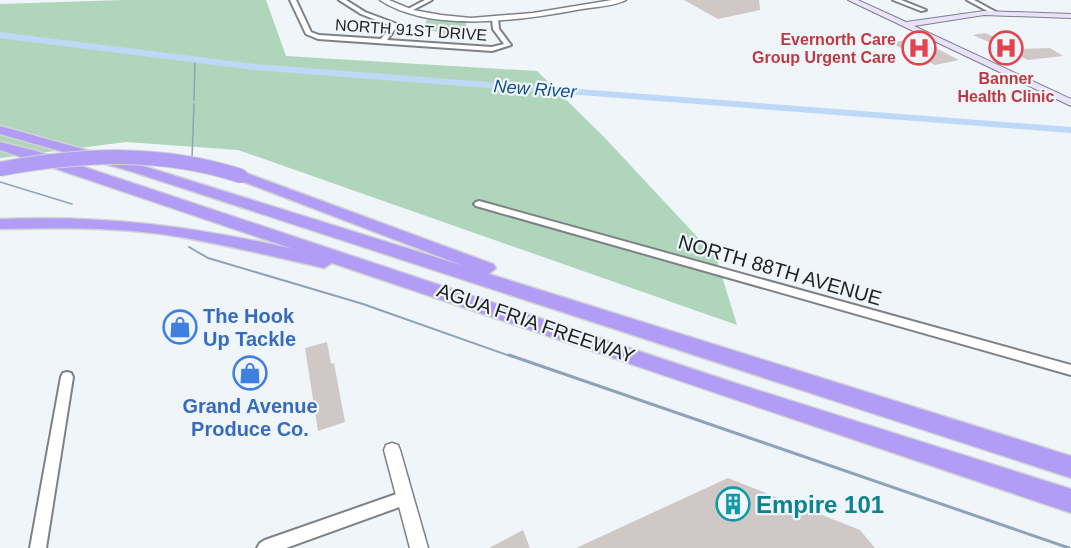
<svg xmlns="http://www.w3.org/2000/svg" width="1071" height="548" viewBox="0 0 1071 548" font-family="Arial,sans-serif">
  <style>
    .green { fill: #afd6ba }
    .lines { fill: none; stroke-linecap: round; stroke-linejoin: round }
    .stream-far2 { stroke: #8ea2b8; stroke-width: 1.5 }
    .stream-far1 { stroke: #8ea2b8; stroke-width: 2 }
    .stream { stroke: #8ea2b8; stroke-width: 3 }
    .river { fill: #bed9f8; fill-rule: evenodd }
    .building { fill: #d0c8c6 }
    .minor-casing { stroke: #7e8187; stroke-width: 4 }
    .tertiary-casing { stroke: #7e8187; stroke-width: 3 }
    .secondary-casing { stroke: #7e8187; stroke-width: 2 }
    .motorway-casing { stroke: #d2d3d3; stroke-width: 3 }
    .minor { fill: #fff; fill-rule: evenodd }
    .tertiary { fill: #fff; fill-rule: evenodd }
    .secondary { fill: #e8e2fc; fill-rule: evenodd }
    .motorway { fill: #b19df6; fill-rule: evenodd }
    .motorway-bridge-casing { stroke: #d2d3d3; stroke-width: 16; stroke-linecap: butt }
    .motorway-bridge { stroke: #b19df6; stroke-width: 14 }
    .labels { text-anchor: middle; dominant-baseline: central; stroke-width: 4.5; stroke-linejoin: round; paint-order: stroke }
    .far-street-label { font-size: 16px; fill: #1f2123; stroke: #f0f5fa }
    .far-health-label { font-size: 16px; font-weight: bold; fill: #be3a42; stroke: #f0f5fa; text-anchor: end }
    .far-water-label { font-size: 18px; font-style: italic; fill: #114f8b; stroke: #f0f5fa }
    .street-label { font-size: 20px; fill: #1f2123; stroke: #f0f5fa }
    .shop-label { font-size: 20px; font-weight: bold; fill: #366cbe; stroke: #f0f5fa; text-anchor: start }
    .near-culture-label { font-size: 24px; font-weight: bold; fill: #0d838f; stroke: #f0f5fa; text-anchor: start }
  </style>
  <rect width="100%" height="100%" fill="#f0f5fa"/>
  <!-- green -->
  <path class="green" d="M123,0H266L286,56L537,71L605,138L716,257L737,325L238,150L126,142L0,158V4Z
    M431,17L485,21L466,23V33H452L446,38L439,37L442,32L423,30L427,19Z"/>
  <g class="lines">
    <!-- stream-far2 -->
    <path class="stream-far2" d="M194,100L195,61
      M192,158L194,104
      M0,182L72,204"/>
    <!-- stream-far1 -->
    <path class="stream-far1" d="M189,247L208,258L363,304L513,357"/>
    <!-- stream -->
    <path class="stream" d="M509,355L1069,548"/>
    <!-- river -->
    <path class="river" d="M0,32L255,64L1071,127V133L255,70L0,38Z"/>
  </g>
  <!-- building -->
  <path class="building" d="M684,0H759L760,10L718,19Z
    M985,33L1021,49L1050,48L1063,56L1028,60L973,35Z
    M915,38L924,42L959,60L935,65L891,43Z
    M327,342L331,364L334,363L345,422L318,431L305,348Z
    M728,478L860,530L875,548H576Z
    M523,530L530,548H489Z"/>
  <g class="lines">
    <defs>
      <path id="minor" d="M290,0H296L311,32L319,35L381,39L391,26L361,14L339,0H346L365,12L397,24L398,25L387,40L492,47L504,44L493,29L492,19L495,17L498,19L499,29L511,45L492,51L318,39L306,34Z
        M425,0H432L411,11L406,10Z
        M893,0H901L926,10L921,11Z
        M967,0H974L996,12L991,13Z
        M479,201L1071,365V375L476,206L474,204L476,202Z
        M67,372L71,373L73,377L46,548H30L61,377L63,373Z
        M405,491L410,493L412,498L410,503L405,505L286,548H257L260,543L265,540Z"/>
      <path id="tertiary" d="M380,0H389L413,10L441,15L471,18L533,13L612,0H626C614,6 596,7 582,9C524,20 431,34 380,0Z
        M392,443L398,445L400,450L428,548H410L384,450L386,445Z"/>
      <path id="secondary" d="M848,0H858L906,22L984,11L1071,14V18L984,15L914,26L1071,99V106Z"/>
      <path id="motorway" d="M0,126L140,165L464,266L236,179L233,176L241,171L246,173L493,264L496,268L489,274L1071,456V478L130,171L0,134Z
        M0,142L36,151L741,385L1071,489V513L332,263L324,268C270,256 216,242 161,234C108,227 54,228 0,229V219C104,215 192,226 293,249L0,150Z"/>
    </defs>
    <!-- minor casing -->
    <use href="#minor" class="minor-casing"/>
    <!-- tertiary casing -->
    <use href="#tertiary" class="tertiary-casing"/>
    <!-- secondary casing -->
    <use href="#secondary" class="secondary-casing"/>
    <!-- motorway casing -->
    <use href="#motorway" class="motorway-casing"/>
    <!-- minor -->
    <use href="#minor" class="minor"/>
    <!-- tertiary -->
    <use href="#tertiary" class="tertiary"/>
    <!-- secondary -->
    <use href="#secondary" class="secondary"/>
    <!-- motorway -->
    <use href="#motorway" class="motorway"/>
    <defs>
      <path id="motorway-bridge" d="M0,169C83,154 160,150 241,176"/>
    </defs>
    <!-- motorway-bridge casing -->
    <use href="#motorway-bridge" class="motorway-bridge-casing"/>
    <!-- motorway-bridge -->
    <use href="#motorway-bridge" class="motorway-bridge"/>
  </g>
  <!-- icons -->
  <defs>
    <symbol id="hospital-ring" viewBox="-11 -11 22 22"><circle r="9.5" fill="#f0f5fa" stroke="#e0444e" stroke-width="1.5"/><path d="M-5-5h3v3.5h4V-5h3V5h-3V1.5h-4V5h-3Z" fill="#e0444e"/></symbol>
    <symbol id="shop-ring" viewBox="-11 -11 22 22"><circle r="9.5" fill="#f0f5fa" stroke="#3f7fe0" stroke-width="1.5"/><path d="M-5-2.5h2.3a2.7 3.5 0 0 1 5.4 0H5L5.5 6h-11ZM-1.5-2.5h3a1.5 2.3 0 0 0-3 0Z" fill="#3f7fe0"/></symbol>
    <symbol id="building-ring" viewBox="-11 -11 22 22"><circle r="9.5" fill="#f0f5fa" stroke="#0f9aa8" stroke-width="1.5"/><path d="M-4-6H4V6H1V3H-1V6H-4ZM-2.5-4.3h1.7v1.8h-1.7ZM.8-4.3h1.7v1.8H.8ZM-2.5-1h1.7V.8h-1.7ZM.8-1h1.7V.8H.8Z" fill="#0f9aa8"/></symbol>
  </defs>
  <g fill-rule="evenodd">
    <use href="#hospital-ring" x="900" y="29" width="38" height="38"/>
    <use href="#hospital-ring" x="987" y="29" width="38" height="38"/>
    <use href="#shop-ring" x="161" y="308" width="38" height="38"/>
    <use href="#shop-ring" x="231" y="354" width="38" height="38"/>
    <use href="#building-ring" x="714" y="485" width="38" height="38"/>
  </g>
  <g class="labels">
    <!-- far-street labels -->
    <g class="far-street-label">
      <text transform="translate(411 30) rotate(4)">NORTH 91ST DRIVE</text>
    </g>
    <!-- far-health labels -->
    <g class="far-health-label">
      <text x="896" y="39">Evernorth Care<tspan x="896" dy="18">Group Urgent Care</tspan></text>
      <text x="1006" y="78" text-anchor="middle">Banner<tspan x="1006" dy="18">Health Clinic</tspan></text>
    </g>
    <!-- far-water labels -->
    <g class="far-water-label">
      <text transform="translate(535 89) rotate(4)">New River</text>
    </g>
    <!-- street labels -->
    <g class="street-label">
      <text transform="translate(780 270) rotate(16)">NORTH 88TH AVENUE</text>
      <text transform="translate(536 323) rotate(19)">AGUA FRIA FREEWAY</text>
    </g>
    <!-- shop labels -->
    <g class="shop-label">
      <text x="203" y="316">The Hook<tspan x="203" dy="23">Up Tackle</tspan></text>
      <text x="250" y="406" text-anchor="middle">Grand Avenue<tspan x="250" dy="23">Produce Co.</tspan></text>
    </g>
    <!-- near-culture labels -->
    <g class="near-culture-label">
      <text x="756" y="504">Empire 101</text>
    </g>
  </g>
</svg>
